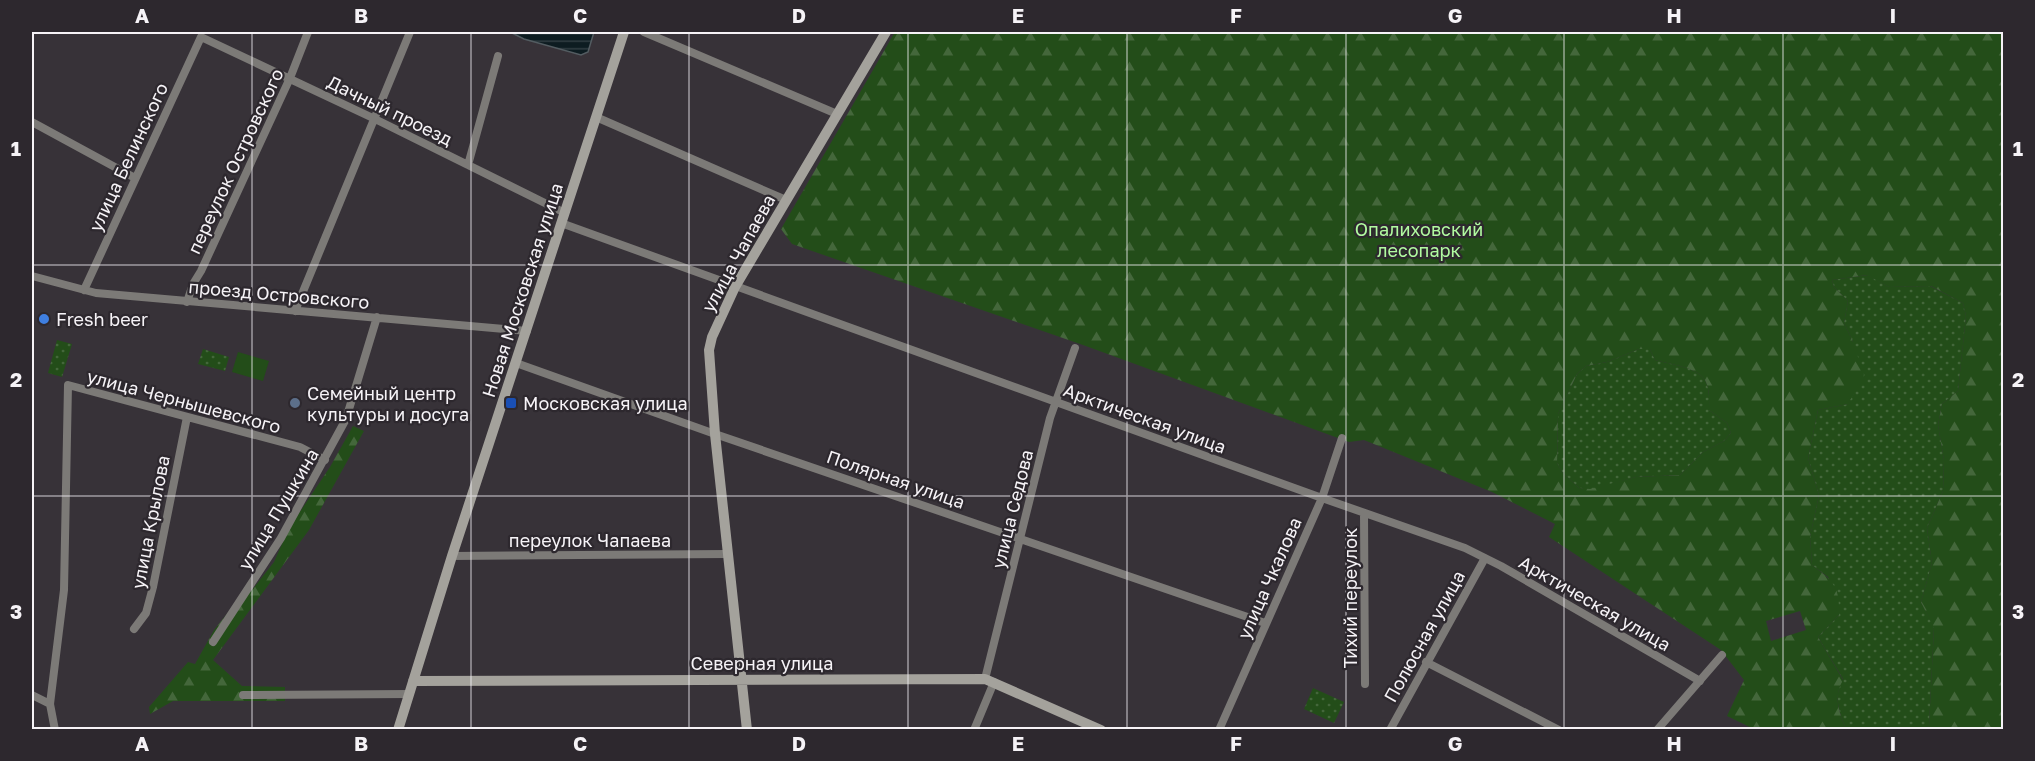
<svg xmlns="http://www.w3.org/2000/svg" width="2035" height="761" viewBox="0 0 2035 761" font-family="'Golos Text',sans-serif">
  <style>
    .grass { fill: url(#grass-dots) }
    .forest { fill: url(#forest-firs); fill-rule: evenodd }
    .pitch { fill: #234d19 }
    .water { fill: url(#water-rules); stroke: #535c61; stroke-width: 1.5 }
    .lines { fill: none; stroke-linecap: round; stroke-linejoin: round }
    .street { stroke: #7c7a77; stroke-width: 8 }
    .secondary { stroke: #a4a29c; stroke-width: 10 }
    .grid { fill: none; stroke: #f6f3f7; stroke-width: 1.5; stroke-opacity: 0.55 }
    .shop-dot { fill: #3f7fe0; stroke: #2d282e; stroke-width: 2 }
    .service-dot { fill: #5c6f8a; stroke: #2d282e; stroke-width: 2 }
    .transit-dot { fill: #1a4fb4; stroke: #2d282e; stroke-width: 2 }
    .labels { text-anchor: middle; dominant-baseline: central; stroke-width: 4.5; stroke-linejoin: round; paint-order: stroke }
    .street-label { font-size: 18px; fill: #f6f3f7; stroke: #2d282e }
    .park-label { font-size: 18px; fill: #b1fba0; stroke: #2d282e }
    .poi-label { font-size: 18px; fill: #f6f3f7; stroke: #2d282e; text-anchor: start }
    .neatline { fill: none; stroke: #f6f3f7; stroke-width: 2 }
    .grid-label { font-size: 20px; text-anchor: middle; font-weight: bold; fill: #f6f3f7 }
  </style>
  <defs>
    <pattern id="grass-dots" width="8" height="8" patternUnits="userSpaceOnUse" patternTransform="scale(1.5)"><rect width="8" height="8" fill="#234d19"/><path d="M2 2h.1M6 6h.1" fill="none" stroke="#44673b" stroke-width="1.8" stroke-linecap="round"/></pattern>
    <pattern id="forest-firs" width="22" height="20" patternUnits="userSpaceOnUse" patternTransform="scale(1.5)"><rect width="22" height="20" fill="#234d19"/><path d="M5 1l3.5 6h-7zM16 11l3.5 6h-7z" fill="#44673b"/></pattern>
    <pattern id="water-rules" width="6" height="5" patternUnits="userSpaceOnUse" patternTransform="scale(1.5)"><rect width="6" height="5" fill="#0d1c21"/><path d="M0 2.5h6" fill="none" stroke="#313d42"/></pattern>
  </defs>
  <rect width="100%" height="100%" fill="#373238"/>
  <!-- grass -->
  <path class="grass" d="M1868,275L1889,287L1930,286L1963,303L1966,316L1958,391L1942,404L1938,425L1944,460L1943,491L1927,528L1932,563L1921,602L1934,627L1929,726L1923,729H1846C1839,712 1833,696 1843,679L1818,637L1839,615L1828,577L1812,565L1810,537L1819,495L1808,458L1818,410L1848,404L1853,342L1844,323L1848,301L1834,287L1832,280Z
    M57,340L72,344L62,377L48,373Z
    M203,349L229,357L225,371L198,364Z
    M1639,349H1650L1655,360C1669,364 1697,367 1705,380C1710,389 1709,400 1709,410L1727,423L1731,433L1724,441L1703,452L1680,475L1636,477L1590,490L1579,488L1562,472L1557,463L1558,414L1577,374L1586,366L1607,362Z
    M1313,688L1344,702L1334,723L1304,709Z"/>
  <!-- forest -->
  <path class="forest" d="M895,32H2003V729H1923L1929,726L1934,628L1921,602L1932,563L1927,528L1943,491L1944,460L1938,425L1942,404L1958,391L1966,316L1963,303L1931,286L1889,287L1867,275L1832,280L1834,287L1848,301L1844,323L1853,342L1864,375L1848,404L1818,410L1808,458L1819,495L1810,537L1812,565C1834,582 1840,587 1839,615L1818,637L1843,680C1833,697 1839,712 1846,729L1756,730L1727,716L1744,680L1721,650L1549,537L1555,524L1492,492L1364,440L1349,442L1083,345L792,244L781,229ZM1639,349H1650L1655,360C1669,364 1697,367 1705,380C1710,389 1709,400 1709,410L1727,423L1731,433L1724,441L1703,452L1680,475L1636,477L1590,489L1579,488L1562,472L1557,463L1558,414L1577,374L1586,366L1607,362ZM1800,611L1806,630L1771,641L1766,621Z
    M353,426L364,431L309,530L213,660L242,686L285,687V701H173L150,714L149,707L188,662L195,664L214,630L238,600L252,590L274,562L289,528L330,467Z"/>
  <!-- pitch -->
  <path class="pitch" d="M238,352L269,361L263,381L232,372Z"/>
  <!-- water -->
  <path class="water" d="M510,32H594L588,52L581,55L524,39Z"/>
  <g class="lines">
    <!-- street -->
    <path class="street" d="M644,32L837,114
      M596,117L786,200
      M32,122L135,178
      M468,165L498,56
      M561,223L1322,498L1465,548L1501,566L1700,681
      M32,276L96,293L527,331
      M84,290L201,37L375,119L565,213
      M187,302L193,284L201,271L290,78L308,32
      M295,311L410,32
      M516,363L715,434L1265,623
      M1364,513L1365,684
      M452,556L728,554
      M134,629L146,613L153,587L187,417
      M213,642L281,538L346,419L377,317
      M1426,662L1559,730
      M985,679L1050,418L1075,348
      M32,695L50,704
      M243,695L409,694
      M55,730L50,704L64,590L68,385L300,447L325,460
      M974,730L994,682
      M1219,730L1322,498L1342,438
      M1390,730L1485,558
      M1657,730L1722,655"/>
    <!-- secondary -->
    <path class="secondary" d="M413,681L985,679L1101,730
      M398,730L452,556L624,32
      M747,730L715,434L709,350L712,337L735,287L886,32"/>
  </g>
  <!-- grid -->
  <path class="grid" d="M252,32V730M471,32V730M689,32V730M908,32V730M1127,32V730M1346,32V730M1564,32V730M1783,32V730M32,265H2004M32,496H2004"/>
  <!-- markers -->
  <circle class="shop-dot" cx="44" cy="319" r="6"/>
  <circle class="service-dot" cx="295" cy="403" r="6"/>
  <rect class="transit-dot" x="505" y="397" width="12" height="12" rx="3"/>
  <g class="labels">
    <!-- street labels -->
    <g class="street-label">
      <text transform="translate(390 110) rotate(26)">Дачный проезд</text>
      <text transform="translate(128 157) rotate(-65)">улица Белинского</text>
      <text transform="translate(235 161) rotate(-65)">переулок Островского</text>
      <text transform="translate(738 253) rotate(-61)">улица Чапаева</text>
      <text transform="translate(522 290) rotate(-72)">Новая Московская улица</text>
      <text transform="translate(279 294) rotate(5)">проезд Островского</text>
      <text transform="translate(184 401) rotate(15)">улица Чернышевского</text>
      <text transform="translate(1145 418) rotate(20)">Арктическая улица</text>
      <text transform="translate(896 479) rotate(19)">Полярная улица</text>
      <text transform="translate(278 509) rotate(-59)">улица Пушкина</text>
      <text transform="translate(1012 509) rotate(-76)">улица Седова</text>
      <text transform="translate(150 522) rotate(-79)">улица Крылова</text>
      <text x="590" y="540">переулок Чапаева</text>
      <text transform="translate(1269 578) rotate(-66)">улица Чкалова</text>
      <text transform="translate(1350 598) rotate(-90)">Тихий переулок</text>
      <text transform="translate(1595 603) rotate(30)">Арктическая улица</text>
      <text transform="translate(1424 636) rotate(-61)">Полюсная улица</text>
      <text x="762" y="663">Северная улица</text>
    </g>
    <!-- park labels -->
    <g class="park-label">
      <text x="1419" y="229">Опалиховский<tspan x="1419" dy="21">лесопарк</tspan></text>
    </g>
    <!-- poi labels -->
    <g class="poi-label">
      <text x="56" y="319">Fresh beer</text>
      <text x="307" y="393">Семейный центр<tspan x="307" dy="21">культуры и досуга</tspan></text>
      <text x="523" y="403">Московская улица</text>
    </g>
  </g>
  <!-- border -->
  <rect width="2035" height="761" fill="none" stroke="#2d282e" stroke-width="66"/>
  <rect x="33" y="33" width="1969" height="695" class="neatline"/>
  <g class="grid-label">
    <text x="142" y="23">A</text>
    <text x="361" y="23">B</text>
    <text x="580" y="23">C</text>
    <text x="799" y="23">D</text>
    <text x="1018" y="23">E</text>
    <text x="1236" y="23">F</text>
    <text x="1455" y="23">G</text>
    <text x="1674" y="23">H</text>
    <text x="1893" y="23">I</text>
    <text x="16" y="156">1</text>
    <text x="2018" y="156">1</text>
    <text x="16" y="387">2</text>
    <text x="2018" y="387">2</text>
    <text x="16" y="619">3</text>
    <text x="2018" y="619">3</text>
    <text x="142" y="751">A</text>
    <text x="361" y="751">B</text>
    <text x="580" y="751">C</text>
    <text x="799" y="751">D</text>
    <text x="1018" y="751">E</text>
    <text x="1236" y="751">F</text>
    <text x="1455" y="751">G</text>
    <text x="1674" y="751">H</text>
    <text x="1893" y="751">I</text>
  </g>
</svg>
